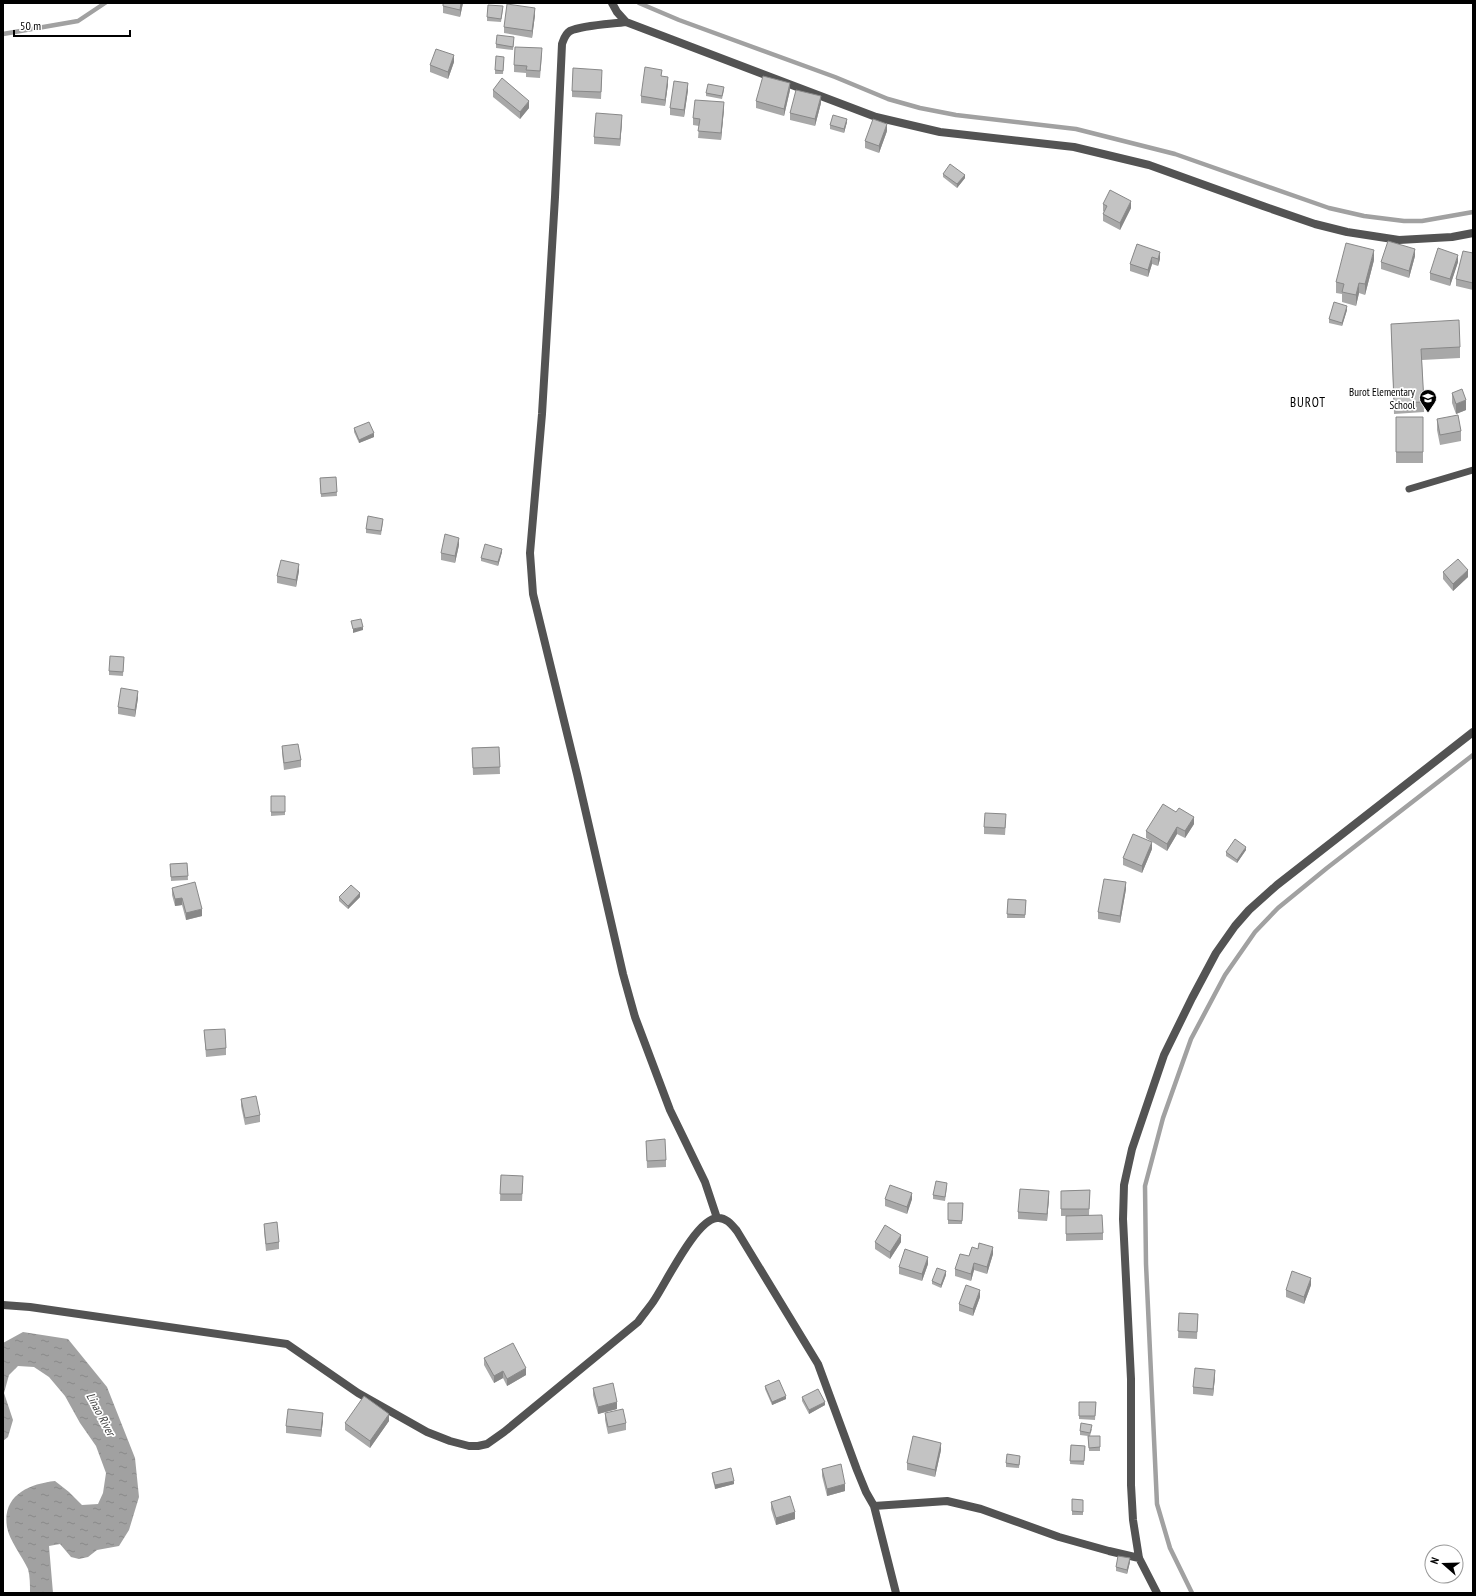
<svg xmlns="http://www.w3.org/2000/svg" width="1476" height="1596" viewBox="0 0 1476 1596" font-family="'PT Sans Narrow',sans-serif">
  <style>
    .water { fill: url(#water-ripples) }
    .lines { fill: none; stroke-linecap: round; stroke-linejoin: round }
    .stream { stroke: #a1a1a1; stroke-width: 4.5 }
    .lane { stroke: #535353; stroke-width: 7 }
    .street { stroke: #535353; stroke-width: 8 }
    .wall { fill: #a8a8a8 }
    .shaded-wall { fill: #888 }
    .building { fill: #c3c3c3; stroke: #888 }
    .labels { text-anchor: middle; dominant-baseline: central; stroke-width: 3.5; stroke-linejoin: round; paint-order: stroke }
    .poi-label { font-size: 11px; fill: #000; stroke: #fff; text-anchor: end }
    .water-label { font-size: 12px; font-style: italic; fill: #424242; stroke: #fff }
    .quarter-label { font-size: 13px; letter-spacing: 1px; fill: #000; stroke: #fff }
  </style>
  <defs>
    <pattern id="water-ripples" width="26" height="14" patternUnits="userSpaceOnUse"><rect width="26" height="14" fill="#a1a1a1"/><path d="M2 4q2-2 4 0t4 0M15 11q2-2 4 0t4 0" fill="none" stroke="#898989"/></pattern>
  </defs>
  <rect width="100%" height="100%" fill="#fff"/>
  <!-- water -->
  <path class="water" d="M23,1332L68,1339L107,1387L135,1458L139,1497L129,1530L119,1546L97,1550L88,1557L79,1559L71,1557L60,1544L49,1546L53,1593H30C30,1585 30,1576 28,1569C22,1556 9,1540 7,1527C2,1496 28,1484 55,1481L69,1492L82,1505L98,1504L103,1493L106,1473L96,1446L80,1423L65,1396L49,1377L34,1367L18,1366L9,1375L4,1393L13,1420L8,1437L3,1441V1343Z"/>
  <g class="lines">
    <!-- stream -->
    <path class="stream" d="M639,3L679,20L835,77L888,99L920,108L956,115L1076,129L1175,154L1329,208L1364,216L1404,221H1422L1473,212
      M3,34L78,21L105,3
      M1192,1593L1170,1548L1157,1504L1146,1264L1145,1186L1163,1118L1191,1039L1225,975L1255,932L1278,908L1327,868L1473,755"/>
    <!-- lane -->
    <path class="lane" d="M1409,489L1473,470"/>
    <!-- street -->
    <path class="street" d="M612,3L617,12L626,22L876,117L940,132L1074,147L1149,165L1263,206L1315,224L1347,232L1399,240L1452,237L1473,233
      M626,22C612,24 583,25 570,31C565,34 564,39 562,44L555,197L542,414L530,553L533,594L577,774L623,974L635,1017L670,1110L705,1182L717,1218
      M3,1305L30,1307L287,1344L358,1393L427,1432L450,1441L469,1446H478L487,1444L504,1432L638,1322C643,1315 648,1309 653,1302C665,1285 696,1219 717,1218C726,1217 732,1225 737,1231L818,1364L857,1470L866,1492L874,1506L947,1501L981,1509L1059,1537L1109,1551L1139,1558
      M874,1506L896,1593
      M1157,1593L1139,1558L1133,1520L1131,1485V1379L1123,1219L1124,1185L1132,1149L1164,1055L1192,998L1216,953L1235,926L1249,910L1277,885L1473,732"/>
  </g>
  <!-- wall -->
  <path class="wall" d="M463,3L460,17L443,13V6Z
    M503,9L501,22L487,21V17Z
    M535,15L532,38L504,33V27Z
    M514,41L513,50L496,48V44Z
    M542,55L540,78L526,77V73L514,72V65Z
    M504,60L503,74H495V70Z
    M454,62L448,79L430,72V65Z
    M662,76L668,84L665,106L641,103V96Z
    M602,77L601,99L572,97V91Z
    M493,90L529,108L520,119L493,97Z
    M688,90L684,117L670,115V108Z
    M724,90L722,99L706,96V93Z
    M790,90L784,116L756,108V101Z
    M821,103L815,126L790,120V113Z
    M724,109L721,140L698,138L699,126L693,125V118Z
    M622,122L620,146L594,144V137Z
    M847,122L844,133L830,129V125Z
    M887,131L879,153L865,148V141Z
    M943,174L965,178L957,188L943,177Z
    M1103,204L1131,208L1120,230L1103,221V214L1104,212L1103,211Z
    M1137,244L1160,259L1158,266L1152,264L1148,277L1130,271V264Z
    M1473,253V290L1456,286V279Z
    M1415,256L1409,278L1381,269V262Z
    M1374,260L1365,295L1359,293L1356,306L1342,302V294L1336,293V282Z
    M1458,262L1450,286L1430,280V273Z
    M1347,310L1342,326L1329,323V319Z
    M1391,324L1460,347V358L1422,360L1424,412L1394,414Z
    M1452,393L1466,410L1456,414L1452,403Z
    M1396,417H1423V463H1396Z
    M1437,419L1461,431V441L1440,445L1437,430Z
    M354,428L374,437L359,443L354,432Z
    M336,477L337,496L321,497L320,478Z
    M383,522L381,535L366,533V529Z
    M459,545L455,563L441,560V553Z
    M502,552L498,566L481,561V558Z
    M299,571L296,587L277,583V576Z
    M1443,572L1468,577L1453,591L1443,579Z
    M124,657L123,676L109,675V671Z
    M138,698L135,717L118,714V707Z
    M282,746L301,760V767L284,770L282,753Z
    M499,747L500,774L473,775L472,748Z
    M271,796H285V815L271,816Z
    M1006,821L1005,835L984,834V827Z
    M1194,824L1185,838L1177,834L1167,851L1146,838V831Z
    M1152,849L1142,873L1123,865V858Z
    M1246,850L1237,863L1226,856V852Z
    M187,863L188,880L171,881L170,864Z
    M172,888L202,916L186,920L182,905L175,906L172,895Z
    M1126,889L1120,923L1098,919V912Z
    M339,897H360L348,909L339,901Z
    M1008,899L1026,900L1025,918H1007Z
    M204,1030L226,1048V1055L206,1057Z
    M241,1099L260,1115V1122L245,1125L241,1106Z
    M646,1141L666,1160V1167L647,1168Z
    M501,1175L523,1183L522,1201H500Z
    M947,1187L945,1201L933,1199V1195Z
    M1090,1190L1089,1215L1103,1233V1240L1066,1241V1216H1061V1191Z
    M1049,1198L1047,1221L1018,1219V1212Z
    M885,1199H912L907,1214L885,1206Z
    M948,1203H963L962,1224H948Z
    M264,1224L279,1242V1249L266,1251L264,1231Z
    M875,1242H901L890,1259L875,1249Z
    M993,1254L987,1274L974,1270L971,1281L955,1276V1269L969,1256Z
    M928,1264L922,1281L899,1274V1267Z
    M946,1275L941,1288L932,1284V1281Z
    M1311,1285L1304,1304L1286,1297V1290Z
    M980,1297L973,1316L959,1311V1304Z
    M1179,1313L1198,1314L1197,1339L1178,1338Z
    M484,1358L526,1375L507,1386L503,1378L494,1383L484,1365Z
    M1215,1377L1213,1396L1193,1394V1387Z
    M765,1386L786,1399L772,1405L765,1389Z
    M593,1388L617,1409L598,1414L593,1395Z
    M802,1397L825,1405L809,1414L802,1401Z
    M1079,1402H1096L1095,1420L1079,1419Z
    M605,1413L626,1423V1430L608,1434L605,1420Z
    M323,1420L321,1437L286,1433V1426Z
    M389,1421L370,1448L345,1430V1423Z
    M1092,1429L1090,1436H1100V1451H1089L1088,1436L1080,1435V1431Z
    M1071,1445L1085,1446L1084,1465L1070,1464Z
    M941,1450L935,1477L907,1470V1463Z
    M1020,1459L1019,1468L1006,1467V1463Z
    M822,1469L845,1491L827,1496L822,1476Z
    M712,1473L734,1484L715,1489L712,1476Z
    M1072,1499L1083,1500V1515H1072Z
    M771,1502L795,1519L776,1525L771,1509Z
    M1130,1562L1127,1574L1116,1571V1567Z"/>
  <!-- shaded-wall -->
  <path class="shaded-wall" d="M461,3H463L460,17V10Z
    M535,8V15L532,38V31Z
    M454,55V62L448,79V72Z
    M668,77V84L665,106V100Z
    M688,83V90L684,117V110Z
    M790,83V90L784,116V109Z
    M821,96V103L815,126V119Z
    M529,101V108L520,119V112Z
    M724,102V109L721,140V133Z
    M622,115V122L620,146V139Z
    M847,119V122L844,133V129Z
    M887,124V131L879,153V146Z
    M965,175V178L957,188V184Z
    M1131,201V208L1120,230V223Z
    M1415,249V256L1409,278V271Z
    M1374,250V260L1365,295V284Z
    M1160,252V259L1158,266V259Z
    M1458,255V262L1450,286V279Z
    M1152,257V264L1148,277V270Z
    M1359,283V293L1356,306V295Z
    M1347,306V310L1342,326V323Z
    M1466,400V410L1456,414V404Z
    M374,433V437L359,443V440Z
    M459,538V545L455,563V556Z
    M502,549V552L498,566V562Z
    M299,564V571L296,587V580Z
    M1468,570V577L1453,591V584Z
    M363,627V630L353,633V629Z
    M138,691V698L135,717V710Z
    M1194,817V824L1185,838V831Z
    M1177,827V834L1167,851V844Z
    M1152,842V849L1142,873V866Z
    M1246,847V850L1237,863V860Z
    M1126,882V889L1120,923V916Z
    M360,893V897L348,909V906Z
    M182,898V905L175,906V899Z
    M202,909V916L186,920V913Z
    M1049,1191V1198L1047,1221V1214Z
    M912,1193V1199L907,1214V1207Z
    M901,1235V1242L890,1259V1252Z
    M993,1247V1254L987,1274V1267Z
    M928,1257V1264L922,1281V1274Z
    M974,1263V1270L971,1281V1274Z
    M946,1271V1275L941,1288V1285Z
    M1311,1278V1285L1304,1304V1297Z
    M980,1290V1297L973,1316V1309Z
    M526,1368V1375L507,1386V1379Z
    M1215,1370V1377L1213,1396V1389Z
    M503,1371V1378L494,1383V1376Z
    M786,1396V1399L772,1405V1402Z
    M617,1402V1409L598,1414V1407Z
    M825,1402V1405L809,1414V1410Z
    M323,1413V1420L321,1437V1430Z
    M389,1414V1421L370,1448V1441Z
    M941,1443V1450L935,1477V1470Z
    M734,1481V1484L715,1489V1485Z
    M845,1484V1491L827,1496V1489Z
    M795,1512V1519L776,1525V1518Z
    M1130,1558V1562L1127,1574V1570Z"/>
  <!-- building -->
  <path class="building" d="M443,3H461L460,10L443,6Z
    M507,4L535,8L532,31L504,27Z
    M488,5L503,6L501,19L487,17Z
    M497,35L514,37L513,47L496,44Z
    M515,47L542,48L540,71L526,70L527,66L514,65Z
    M436,49L454,55L448,72L430,65Z
    M496,56L504,57L503,71L495,70Z
    M645,67L662,70L661,76L668,77L665,100L641,96Z
    M573,68L602,70L601,92L572,91Z
    M763,76L790,83L784,109L756,101Z
    M502,78L529,101L520,112L493,90Z
    M674,81L688,83L684,110L670,108Z
    M708,84L724,87L722,96L706,93Z
    M796,90L821,96L815,119L790,113Z
    M695,100L724,102L721,133L698,131L700,119L693,118Z
    M596,113L622,115L620,139L594,137Z
    M833,115L847,119L844,129L830,125Z
    M873,119L887,124L879,146L865,141Z
    M950,164L965,175L957,184L943,174Z
    M1110,190L1131,201L1120,223L1103,214L1107,206L1103,204Z
    M1388,241L1415,249L1409,271L1381,262Z
    M1346,243L1374,250L1365,284L1359,283L1356,295L1342,292L1344,284L1336,282Z
    M1137,244L1160,252L1158,259L1152,257L1148,270L1130,264Z
    M1438,248L1458,255L1450,279L1430,273Z
    M1463,251L1473,253V283L1456,279Z
    M1334,302L1347,306L1342,323L1329,319Z
    M1459,320L1460,347L1421,349L1424,402L1394,403L1391,324Z
    M1462,389L1466,400L1456,404L1452,393Z
    M1458,415L1461,431L1440,435L1437,419Z
    M1396,417H1423V452H1396Z
    M369,422L374,433L359,440L354,428Z
    M336,477L337,492L321,494L320,478Z
    M368,516L383,519L381,531L366,529Z
    M445,534L459,538L455,556L441,553Z
    M485,544L502,549L498,562L481,558Z
    M1458,559L1468,570L1453,584L1443,572Z
    M281,560L299,564L296,580L277,576Z
    M361,619L363,627L353,629L351,621Z
    M110,656L124,657L123,672L109,671Z
    M121,688L138,691L135,710L118,707Z
    M298,744L301,760L284,763L282,746Z
    M499,747L500,767L473,768L472,748Z
    M271,796H285V812H271Z
    M1163,804L1176,812L1179,808L1194,817L1185,831L1177,827L1167,844L1146,831Z
    M985,813L1006,814L1005,828L984,827Z
    M1133,834L1152,842L1142,866L1123,858Z
    M1235,839L1246,847L1237,860L1226,852Z
    M187,863L188,876L171,877L170,864Z
    M1104,879L1126,882L1120,916L1098,912Z
    M195,882L202,909L186,913L182,898L175,899L172,888Z
    M351,885L360,893L348,906L339,897Z
    M1008,899L1026,900L1025,915L1007,914Z
    M225,1029L226,1048L206,1050L204,1030Z
    M256,1096L260,1115L245,1118L241,1099Z
    M665,1139L666,1160L647,1161L646,1141Z
    M501,1175L523,1176L522,1194H500Z
    M936,1181L947,1183L945,1197L933,1195Z
    M890,1185L912,1193L907,1207L885,1199Z
    M1020,1189L1049,1191L1047,1214L1018,1212Z
    M1090,1190L1089,1209H1061V1191Z
    M948,1203H963L962,1221L948,1220Z
    M1102,1215L1103,1233L1066,1234V1216Z
    M277,1222L279,1242L266,1244L264,1224Z
    M885,1225L901,1235L890,1252L875,1242Z
    M979,1243L993,1247L987,1267L974,1263L971,1274L955,1269L960,1254L969,1256L972,1247L978,1249Z
    M905,1249L928,1257L922,1274L899,1267Z
    M937,1268L946,1271L941,1285L932,1281Z
    M1292,1271L1311,1278L1304,1297L1286,1290Z
    M966,1285L980,1290L973,1309L959,1304Z
    M1179,1313L1198,1314L1197,1332L1178,1331Z
    M513,1343L526,1368L507,1379L503,1371L494,1376L484,1358Z
    M1195,1368L1215,1370L1213,1389L1193,1387Z
    M779,1380L786,1396L772,1402L765,1386Z
    M613,1383L617,1402L598,1407L593,1388Z
    M818,1389L825,1402L809,1410L802,1397Z
    M364,1396L389,1414L370,1441L345,1423Z
    M1079,1402H1096L1095,1416H1079Z
    M288,1409L323,1413L321,1430L286,1426Z
    M623,1409L626,1423L608,1427L605,1413Z
    M1081,1423L1092,1425L1090,1433L1080,1431Z
    M913,1436L941,1443L935,1470L907,1463Z
    M1088,1436H1100V1447L1089,1448Z
    M1071,1445L1085,1446L1084,1461H1070Z
    M1007,1454L1020,1456L1019,1465L1006,1463Z
    M841,1464L845,1484L827,1489L822,1469Z
    M731,1468L734,1481L715,1485L712,1473Z
    M790,1496L795,1512L776,1518L771,1502Z
    M1072,1499L1083,1500V1512L1072,1511Z
    M1118,1556L1130,1558L1127,1570L1116,1567Z"/>
  <!-- icons -->
  <defs>
    <symbol id="school-pin" viewBox="-11 -11 22 30"><path d="M0 17L-7.5 6A9.5 9.5 0 1 1 7.5 6Z" fill="#000" stroke="#fff"/><path d="M0-5L7-2L0 1L-7-2ZM-4 1L0 2.5L4 1V4Q0 6-4 4Z" fill="#fff"/></symbol>
  </defs>
  <g fill-rule="evenodd">
    <use href="#school-pin" x="1418" y="388" width="20" height="27"/>
  </g>
  <g class="labels">
    <!-- poi labels -->
    <g class="poi-label">
      <text x="1415" y="392">Burot Elementary<tspan x="1415" dy="13">School</tspan></text>
    </g>
    <!-- water labels -->
    <g class="water-label">
      <text transform="translate(101 1414) rotate(62)">Linao River</text>
    </g>
    <!-- quarter labels -->
    <g class="quarter-label">
      <text x="1308" y="402">BUROT</text>
    </g>
  </g>
  <!-- border -->
  <rect width="1476" height="1596" fill="none" stroke="#000000" stroke-width="8"/>
  <!-- north arrow -->
  <g transform="translate(1444 1564) rotate(290)"><circle r="19" fill="#ffffff" stroke="#999999"/>
  <path d="M0-3L7 15L0 10L-7 15Z" fill="#000000"/>
  <text y="-6" font-size="11" font-weight="bold" text-anchor="middle" fill="#000000">N</text>
  </g>
  <!-- scale -->
  <path d="M14 30v6h116v-6" fill="none" stroke="#000000" stroke-width="2"/>
  <text x="20" y="30" font-size="12" fill="#000000" stroke="#ffffff" stroke-width="3" paint-order="stroke">50 m</text>
</svg>
